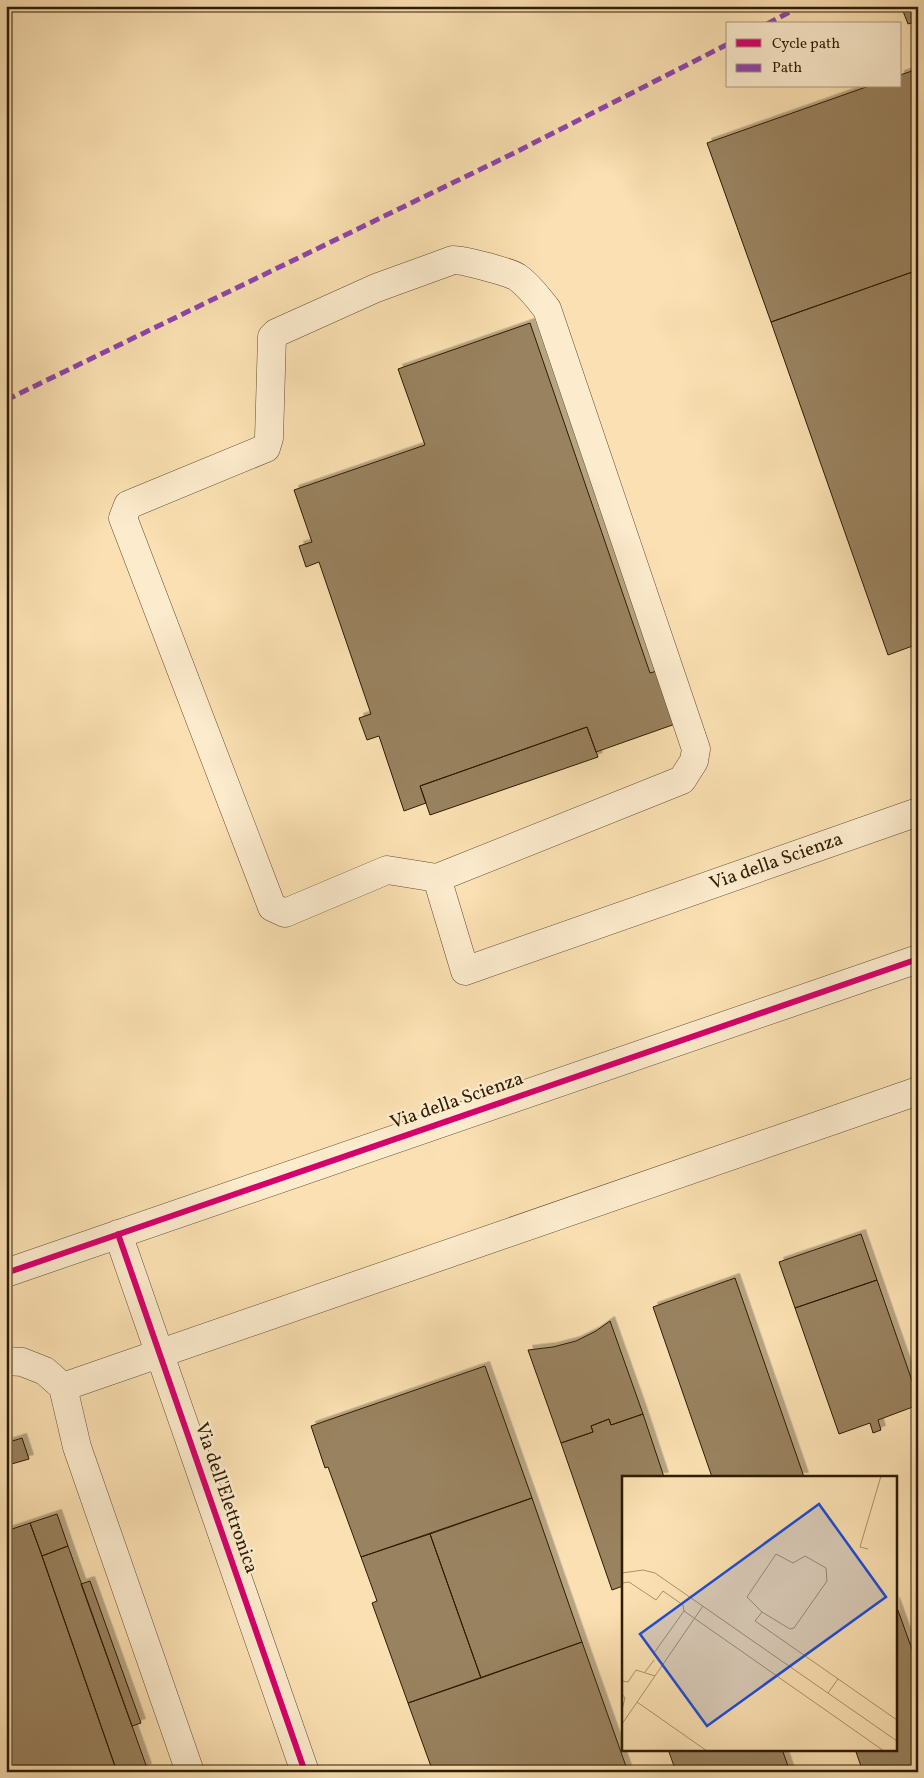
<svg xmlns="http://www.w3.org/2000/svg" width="924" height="1778" viewBox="0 0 924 1778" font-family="Vollkorn,serif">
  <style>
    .building { fill: #99825e; stroke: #2f1c02; filter: url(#shadow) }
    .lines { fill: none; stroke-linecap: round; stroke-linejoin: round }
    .minor-casing { stroke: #624d2e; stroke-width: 29 }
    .minor { stroke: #fcebcd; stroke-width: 28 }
    .quiet { stroke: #8e44ad; stroke-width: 5; stroke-dasharray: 10 5; stroke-linecap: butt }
    .cycleway-casing { stroke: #fcebcd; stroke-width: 9 }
    .cycleway { stroke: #d6006c; stroke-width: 6 }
    .labels { text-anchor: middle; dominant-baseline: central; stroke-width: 5; stroke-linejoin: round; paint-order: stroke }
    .street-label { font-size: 19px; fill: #2f1c02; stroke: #fcebcd }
    .inset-road { fill: none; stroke: #a9926c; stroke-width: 1 }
    .view { fill: #1d4ed8; fill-opacity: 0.15; stroke: #1d4ed8; stroke-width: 2.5 }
    .inset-edge { fill: none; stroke: #2f1c02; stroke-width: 2.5 }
  </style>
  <defs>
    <filter id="shadow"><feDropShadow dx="4.5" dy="-4.5" stdDeviation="0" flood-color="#0004"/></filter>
  </defs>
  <rect width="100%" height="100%" fill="#fae0b2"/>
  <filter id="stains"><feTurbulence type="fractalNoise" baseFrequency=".004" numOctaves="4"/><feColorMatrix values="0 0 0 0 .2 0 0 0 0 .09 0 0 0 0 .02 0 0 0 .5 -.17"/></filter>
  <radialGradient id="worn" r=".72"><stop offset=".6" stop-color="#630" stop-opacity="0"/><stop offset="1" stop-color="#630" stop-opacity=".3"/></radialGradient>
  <!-- building -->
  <path class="building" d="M901,6H918V21L908,24Z
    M918,69V270L771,322L707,143L869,86H900V75Z
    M918,270V644L888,655L771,322Z
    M530,323L650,673L660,670L678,723L596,752L587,727L420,786L426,803L404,811L379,736L367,740L359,718L371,714L319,562L306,567L299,546L312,542L294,490L425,445L398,369Z
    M587,727L598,757L430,815L420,786Z
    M861,1234L877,1280L795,1308L779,1262Z
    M735,1278L804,1477H712L653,1307Z
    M877,1280L918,1398V1405L878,1420L881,1430L873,1433L870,1423L839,1434L795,1308Z
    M610,1321L643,1414L611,1425L609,1419L591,1426L593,1432L561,1443L528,1350L553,1347L576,1341L596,1331Z
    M485,1366L532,1498L361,1557L328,1467L325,1468L311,1426Z
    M643,1414L664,1477H623V1586L612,1590L561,1443L593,1432L591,1426L609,1419L611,1425Z
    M22,1438L29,1459L8,1465L6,1443Z
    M532,1498L582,1642L481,1678L430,1534Z
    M57,1514L68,1546L42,1556L30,1523Z
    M30,1523L42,1556L117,1772H6V1531Z
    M430,1534L481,1678L408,1703L372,1603L377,1601L361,1557Z
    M68,1546L147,1768L138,1772H117L42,1556Z
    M90,1581L141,1723L132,1726L81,1584Z
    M895,1602L918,1666V1772H863L855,1749H895Z
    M582,1642L628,1772H433L408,1703Z
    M668,1749H782L790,1772H676Z"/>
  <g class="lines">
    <defs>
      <g id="minor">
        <path id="s1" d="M437,878L682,780L694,761L696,749L547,309C538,298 529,285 517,277C509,272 464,260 453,260L376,288L276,333L272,337L269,438L266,448L128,505L123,518L272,907L285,913L387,870L437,878L465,971L918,812"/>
        <path d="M118,1234L305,1772"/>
        <path d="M6,1273L918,959"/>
        <path d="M6,1361L22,1362L45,1371L63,1387L77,1447L190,1772"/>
        <path d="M63,1387L918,1091"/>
      </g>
    </defs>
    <!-- minor casing -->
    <use href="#minor" class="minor-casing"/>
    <!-- minor -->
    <use href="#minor" class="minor"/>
    <!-- quiet -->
    <path class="quiet" d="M767,24L801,6
      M6,400L512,154L728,44"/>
    <defs>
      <path id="cycleway" d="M118,1234L305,1772
        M6,1273L918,959"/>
    </defs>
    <!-- cycleway casing -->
    <use href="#cycleway" class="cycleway-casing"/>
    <!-- cycleway -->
    <use href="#cycleway" class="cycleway"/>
  </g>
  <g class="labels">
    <!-- street labels -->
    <g class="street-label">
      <text stroke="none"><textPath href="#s1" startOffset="2365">Via della Scienza</textPath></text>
      <text transform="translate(457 1101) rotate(-19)">Via della Scienza</text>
      <text transform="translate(226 1498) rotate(71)">Via dell'Elettronica</text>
    </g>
  </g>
  <!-- overview -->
  <g transform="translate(622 1476)">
    <rect width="275" height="275" fill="#fae0b2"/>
    <path class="inset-road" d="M246,73L238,71L259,0M0,97L21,94L33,97L275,265M0,107L7,106L34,124L41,115L61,129L62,135L32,177M62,135L262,275M140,136L168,153L172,152L205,105L204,92L183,80L171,87L154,78L125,121L140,136L133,145L275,244M23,196L32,184M0,205L6,206L14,194L33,200M206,217L216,203M0,218L3,222L0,234M15,226L85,275M0,248L81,130"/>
    <path class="view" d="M197,28L264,121L85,250L18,158Z"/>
    <rect width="275" height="275" class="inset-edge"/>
  </g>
  <!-- margin -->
  <rect width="924" height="1778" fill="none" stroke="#fae0b2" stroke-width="25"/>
  <rect x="8" y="8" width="909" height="1763" fill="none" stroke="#2f1c02" stroke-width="2.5"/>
  <rect x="12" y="12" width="899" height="1753" fill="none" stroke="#2f1c02"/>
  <!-- legend -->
  <rect x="726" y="22" width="175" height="65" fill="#fcebcd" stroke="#aa987c"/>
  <rect x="736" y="39" width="25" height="8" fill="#d6006c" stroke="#aa987c"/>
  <text x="772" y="48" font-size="15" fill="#2f1c02">Cycle path</text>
  <rect x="736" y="64" width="25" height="8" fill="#8e44ad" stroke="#aa987c"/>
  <text x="772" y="72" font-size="15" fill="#2f1c02">Path</text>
  <rect width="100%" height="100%" filter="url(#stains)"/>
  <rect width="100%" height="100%" fill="url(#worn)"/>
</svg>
